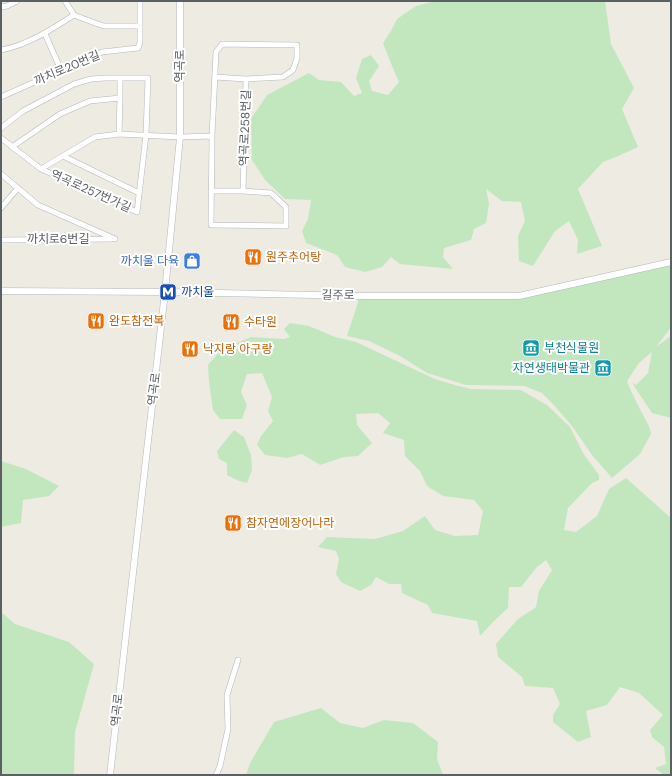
<svg xmlns="http://www.w3.org/2000/svg" width="672" height="776" viewBox="0 0 672 776" font-family="'DM Sans','Noto Sans KR',sans-serif">
  <style>
    .green { fill: #c2e7bf }
    .lines { fill: none; stroke-linecap: round; stroke-linejoin: round }
    .minor-casing { stroke: #b4b7bb; stroke-width: 6 }
    .tertiary-casing { stroke: #b4b7bb; stroke-width: 7 }
    .minor { stroke: #fff; stroke-width: 5 }
    .tertiary { stroke: #fff; stroke-width: 6 }
    .labels { text-anchor: middle; dominant-baseline: central; stroke-width: 4; stroke-linejoin: round; paint-order: stroke }
    .street-label { font-size: 12px; fill: #5b6064; stroke: #fff }
    .food-label { font-size: 12px; fill: #c56008; stroke: #fff; text-anchor: start }
    .shop-label { font-size: 12px; fill: #366cbe; stroke: #fff; text-anchor: end }
    .transit-label { font-size: 12px; fill: #164399; stroke: #fff; text-anchor: start }
    .culture-label { font-size: 12px; fill: #0d838f; stroke: #fff; text-anchor: start }
  </style>
  <rect width="100%" height="100%" fill="#eeebe3"/>
  <!-- green -->
  <path class="green" d="M435,1H605L611,44L634,88L622,109L638,147L616,157L603,162L578,189L602,246L577,254L578,240L569,221L555,231L533,266L519,261L518,236L525,221L521,202L502,201L486,189L489,203L486,223L474,229L471,240L444,248L443,257L453,269L400,264L391,257L382,267L365,272L345,267L337,255L306,243L302,231L308,219L311,200L285,199L265,180L252,160L251,119L267,95L309,73L319,80L341,82L354,96L362,93L356,78L362,59L371,55L379,66L369,81L372,91L388,95L399,82L392,66L383,43L391,31L397,19L416,6Z
    M671,262V328L669,330L656,347L671,336V418L652,413L632,383L636,385L648,373L652,352L639,363L627,381L631,391L642,413L649,426L651,434L640,454L612,478L592,455L572,426L552,403L542,393L524,386L466,385L427,373L400,356L369,341L347,336L360,296H519Z
    M290,323L309,326L335,337L356,342L435,379L455,385L471,389L521,390L547,405L570,427L583,453L599,475V480L592,483L568,508L564,530L576,532L597,516L609,489L626,478L671,518V775H664L655,768L666,764L664,747L652,737L650,730L663,715L639,693L620,687L607,705L586,711L591,737L578,742L553,722V715L560,704L553,688L525,686L522,677L498,657L496,644L518,619L536,607L539,591L552,570L546,560L536,568L521,587H509L508,608L495,620L480,636L477,621L432,613L428,605L402,593L401,584H389L376,577L371,585L360,591L341,582L336,574L339,559L336,551L318,547L327,537L375,539L403,531L425,516L435,530L455,536L478,535L483,511L474,500L443,496L427,486L420,471L405,456L404,440L383,433L390,423L378,413L356,414L357,425L372,443L358,456L344,457L320,465L302,454L287,458L265,455L257,445L261,436L273,421L268,411L272,397L262,373L247,374L241,392L247,405L242,419H220L213,410L209,382L208,365L221,350L251,337L284,339L290,337L284,329Z
    M234,430L244,437L251,455L252,470L247,483L239,481L227,475V463L219,459L217,451Z
    M1,461L26,469L59,486L49,496L23,500L21,523L1,527Z
    M1,612L15,624L69,642L94,664L75,732L74,775H1Z
    M321,708L340,723L363,728L384,720L413,723L438,742L437,759L443,775H246L250,763L274,722Z"/>
  <g class="lines">
    <defs>
      <path id="minor" d="M65,1L74,15L95,23L104,26H140
        M1,7L7,6L17,1
        M45,34L61,70
        M222,44L297,45V58L293,70L283,77L246,79L243,191L271,193L286,207V226L211,225L212,136L216,52Z
        M1,50C28,45 52,29 74,15
        M215,77L246,79
        M1,97L102,52L138,48L140,42V1
        M120,98V78
        M1,128L23,111L74,84L91,79L105,78H148L146,135L137,212L41,169L1,138
        M12,147L60,114L90,101L120,98L119,134
        M63,156L139,193
        M41,169L95,137L119,134L180,137L212,136
        M1,174L38,205L115,239
        M211,191H243
        M1,208L18,188
        M1,240L112,239
        M216,775L220,766L228,729L227,695L238,660"/>
      <path id="tertiary" d="M1,291L165,292L360,296H519L671,262
        M110,775L165,292L180,137V1"/>
    </defs>
    <!-- minor casing -->
    <use href="#minor" class="minor-casing"/>
    <!-- tertiary casing -->
    <use href="#tertiary" class="tertiary-casing"/>
    <!-- minor -->
    <use href="#minor" class="minor"/>
    <!-- tertiary -->
    <use href="#tertiary" class="tertiary"/>
  </g>
  <!-- icons -->
  <defs>
    <symbol id="restaurant-square" viewBox="-11 -11 22 22"><rect x="-9" y="-9" width="18" height="18" rx="4" fill="#e8710a" stroke="#fff"/><path d="M-5-6h1v4h1v-4h1v4h1v-4h1v5L-1.5 .5V6h-2V.5L-5-1ZM5-6V6H3V1.5H1.5Q1.5-4 5-6Z" fill="#fff"/></symbol>
    <symbol id="shop-square" viewBox="-11 -11 22 22"><rect x="-9" y="-9" width="18" height="18" rx="4" fill="#3f7fe0" stroke="#fff"/><path d="M-5-2.5h2.3a2.7 3.5 0 0 1 5.4 0H5L5.5 6h-11ZM-1.5-2.5h3a1.5 2.3 0 0 0-3 0Z" fill="#fff"/></symbol>
    <symbol id="metro-square" viewBox="-11 -11 22 22"><rect x="-9" y="-9" width="18" height="18" rx="4" fill="#1a4fb4" stroke="#fff"/><path d="M-5.5 5V-5H-3L0 0L3-5H5.5V5H3V-.5L0 4L-3-.5V5Z" fill="#fff"/></symbol>
    <symbol id="museum-square" viewBox="-11 -11 22 22"><rect x="-9" y="-9" width="18" height="18" rx="4" fill="#0f9aa8" stroke="#fff"/><path d="M0-6L6-3V-2H-6V-3ZM-5-1h2V3h-2ZM-1-1h2V3h-2ZM3-1h2V3H3ZM-6 4H6V6H-6Z" fill="#fff"/></symbol>
  </defs>
  <g fill-rule="evenodd">
    <use href="#restaurant-square" x="243" y="247" width="20" height="20"/>
    <use href="#shop-square" x="182" y="251" width="20" height="20"/>
    <use href="#metro-square" x="158" y="282" width="20" height="20"/>
    <use href="#restaurant-square" x="86" y="311" width="20" height="20"/>
    <use href="#restaurant-square" x="221" y="312" width="20" height="20"/>
    <use href="#museum-square" x="521" y="338" width="20" height="20"/>
    <use href="#restaurant-square" x="180" y="339" width="20" height="20"/>
    <use href="#museum-square" x="593" y="358" width="20" height="20"/>
    <use href="#restaurant-square" x="223" y="513" width="20" height="20"/>
  </g>
  <g class="labels">
    <!-- street labels -->
    <g class="street-label">
      <text transform="translate(180 66) rotate(-90)">역곡로</text>
      <text transform="translate(67 68) rotate(-23)">까치로20번길</text>
      <text transform="translate(245 128) rotate(-88)">역곡로258번길</text>
      <text transform="translate(91 191) rotate(24)">역곡로257번가길</text>
      <text x="58" y="239">까치로6번길</text>
      <text transform="translate(338 295) rotate(1)">길주로</text>
      <text transform="translate(154 389) rotate(-83)">역곡로</text>
      <text transform="translate(117 710) rotate(-84)">역곡로</text>
    </g>
    <!-- food labels -->
    <g class="food-label">
      <text x="266" y="257">원주추어탕</text>
      <text x="109" y="321">완도참전복</text>
      <text x="244" y="322">수타원</text>
      <text x="203" y="349">낙지랑 아구랑</text>
      <text x="246" y="523">참자연에장어나라</text>
    </g>
    <!-- shop labels -->
    <g class="shop-label">
      <text x="179" y="261">까치울 다육</text>
    </g>
    <!-- transit labels -->
    <g class="transit-label">
      <text x="181" y="292">까치울</text>
    </g>
    <!-- culture labels -->
    <g class="culture-label">
      <text x="544" y="348">부천식물원</text>
      <text x="590" y="368" text-anchor="end">자연생태박물관</text>
    </g>
  </g>
  <!-- border -->
  <rect width="672" height="776" fill="none" stroke="#5b6064" stroke-width="4"/>
</svg>
